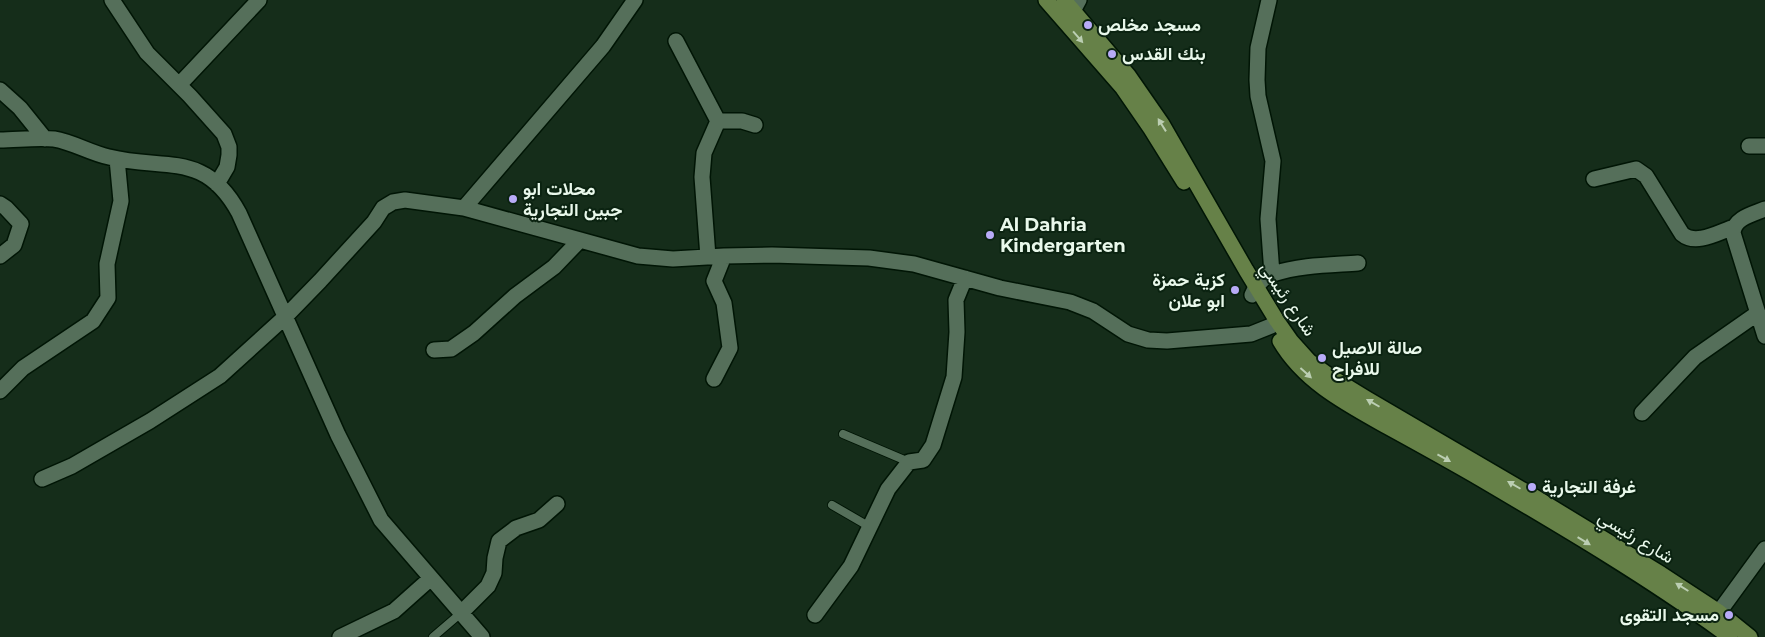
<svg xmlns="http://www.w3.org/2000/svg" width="1765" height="637" viewBox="0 0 1765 637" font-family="Montserrat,Vazirmatn,sans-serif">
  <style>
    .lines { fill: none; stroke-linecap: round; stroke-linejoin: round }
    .service-casing { stroke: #001505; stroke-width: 10 }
    .minor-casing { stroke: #001505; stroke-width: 18 }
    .secondary-casing { stroke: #001505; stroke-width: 18 }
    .service { stroke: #556f5a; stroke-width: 8 }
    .minor { stroke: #556f5a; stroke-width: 15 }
    .secondary { stroke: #668148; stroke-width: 15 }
    .oneway { fill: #bbceb2 }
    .poi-dot { fill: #b8abf7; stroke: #0b2311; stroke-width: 2 }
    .labels { text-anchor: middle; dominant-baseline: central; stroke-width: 4; stroke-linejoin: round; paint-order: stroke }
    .poi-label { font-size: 18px; font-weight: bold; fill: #e9f8eb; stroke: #0b2311; text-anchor: start }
    .street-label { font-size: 18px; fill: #e9f8eb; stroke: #0b2311 }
  </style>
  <rect width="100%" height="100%" fill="#152d1a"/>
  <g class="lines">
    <defs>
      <path id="service" d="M843,434L909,462
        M832,505L870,527
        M433,637L461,613"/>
      <path id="minor" d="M112,0L147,53L190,96L224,134L229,147V155L227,167L217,184
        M1269,0L1258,48L1257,80L1258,96L1273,161L1268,219L1272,274
        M1065,20L1073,11L1079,0
        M676,41L718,121
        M179,85L259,0
        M0,90L20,108L45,139
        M0,140C16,140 38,137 54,139C73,142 90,153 109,157C165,171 205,150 239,213L338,435L381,520L482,637
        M1749,146H1765
        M1594,179L1636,169L1646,176L1682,234C1696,246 1719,232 1734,227
        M0,204L6,208L21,224L14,245L0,256
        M464,208L603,46L635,0
        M1765,209C1753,214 1734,218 1733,233L1765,336
        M708,257L702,177L704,153L718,121H742L755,125
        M1252,295C1256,286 1263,277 1273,274C1300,265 1331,265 1358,263
        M434,350L451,349L474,333L515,296L554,267L580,240
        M714,379L730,348L724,303L714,281L724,256
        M0,391L23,368L93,321L108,298L107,264L121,201L117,159
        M1642,413L1695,357L1758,313
        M42,479L72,466L150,421L220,376L285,317L320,281L374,222L383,208L393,202L405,200L464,208L638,256L673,259L724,256L772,255L869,258L914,264L1000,288L1070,302L1093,311L1128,334L1148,340L1167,341L1251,334L1271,326L1277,321
        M1719,612L1765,549
        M461,613L488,586L494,573L495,558L499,541L516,528L539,520L557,504
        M815,615L851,566L888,489L909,462L923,460L933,445L954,377L957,332L956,300L965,278
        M340,637L394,611L431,578"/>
      <path id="secondary" d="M1046,0L1122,87L1151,129L1184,182
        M1064,0L1128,75L1162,124L1246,270L1277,321L1291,341L1309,361L1331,377L1367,399L1533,496L1661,574L1719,612L1750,637
        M1280,341C1304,382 1347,404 1388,427C1419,444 1450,461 1481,479C1566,529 1651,579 1730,637"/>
    </defs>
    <!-- service casing -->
    <use href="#service" class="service-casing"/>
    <!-- minor casing -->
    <use href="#minor" class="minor-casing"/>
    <!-- secondary casing -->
    <use href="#secondary" class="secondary-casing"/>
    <!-- service -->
    <use href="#service" class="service"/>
    <!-- minor -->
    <use href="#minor" class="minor"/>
    <!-- secondary -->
    <use href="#secondary" class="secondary"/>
  </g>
  <!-- one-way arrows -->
  <defs><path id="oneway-solid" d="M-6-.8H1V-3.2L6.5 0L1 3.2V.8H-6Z" transform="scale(1.25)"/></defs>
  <g class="oneway">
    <use href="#oneway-solid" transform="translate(1078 37) rotate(49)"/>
    <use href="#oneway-solid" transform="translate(1162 125) rotate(-122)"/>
    <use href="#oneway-solid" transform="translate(1306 373) rotate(42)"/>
    <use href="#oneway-solid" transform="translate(1373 403) rotate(-150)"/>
    <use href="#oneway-solid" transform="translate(1444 458) rotate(29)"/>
    <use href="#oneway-solid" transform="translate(1514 485) rotate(-150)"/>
    <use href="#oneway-solid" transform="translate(1584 541) rotate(31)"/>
    <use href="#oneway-solid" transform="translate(1682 587) rotate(-148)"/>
  </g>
  <!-- markers -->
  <g class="poi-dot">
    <circle cx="1088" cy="25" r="5"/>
    <circle cx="1112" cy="54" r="5"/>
    <circle cx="513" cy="199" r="5"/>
    <circle cx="990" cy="235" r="5"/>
    <circle cx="1235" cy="290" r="5"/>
    <circle cx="1322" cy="358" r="5"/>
    <circle cx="1532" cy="487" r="5"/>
    <circle cx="1729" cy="615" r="5"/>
  </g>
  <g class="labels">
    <!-- poi labels -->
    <g class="poi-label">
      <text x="1098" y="25">مسجد مخلص</text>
      <text x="1122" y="54">بنك القدس</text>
      <text x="523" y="189">محلات ابو<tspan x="523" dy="21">جبين التجارية</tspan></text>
      <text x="1000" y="225">Al Dahria<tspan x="1000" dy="21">Kindergarten</tspan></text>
      <text x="1225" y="280" text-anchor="end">كزية حمزة<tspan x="1225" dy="21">ابو علان</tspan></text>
      <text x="1332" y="348">صالة الاصيل<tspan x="1332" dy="21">للافراح</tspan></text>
      <text x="1542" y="487">غرفة التجارية</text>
      <text x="1719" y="615" text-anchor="end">مسجد التقوى</text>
    </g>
    <!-- street labels -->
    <g class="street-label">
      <text transform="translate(1288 299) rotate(56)">شارع رئيسي</text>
      <text transform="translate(1636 537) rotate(31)">شارع رئيسي</text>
    </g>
  </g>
</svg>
